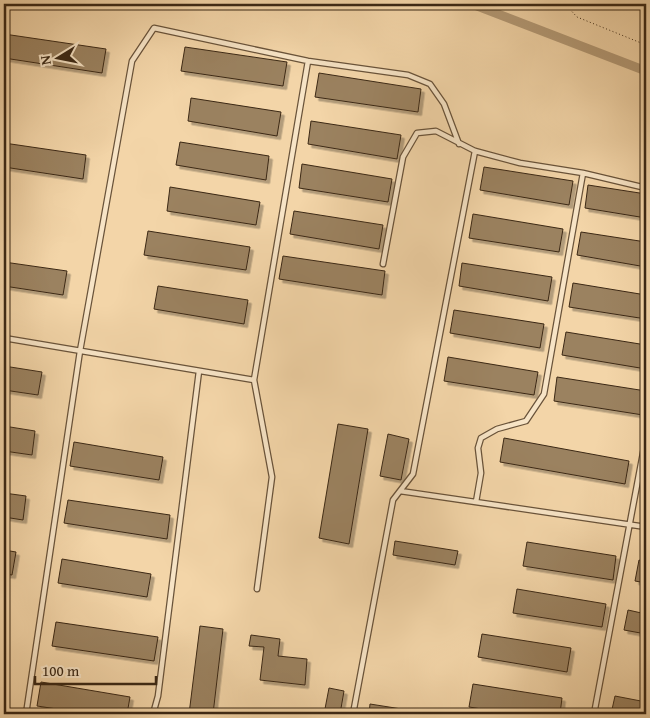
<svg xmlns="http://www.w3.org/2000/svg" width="650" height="718" viewBox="0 0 650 718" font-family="'Gentium Book Plus',serif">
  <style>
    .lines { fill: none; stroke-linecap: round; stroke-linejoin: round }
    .canal { stroke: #b49a76; stroke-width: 9 }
    .building { fill: #9b8261; stroke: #3b2815; filter: url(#shadow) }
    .service-casing { stroke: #69533a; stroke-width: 7 }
    .path { stroke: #3b2815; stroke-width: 1; stroke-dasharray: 1 2.5; stroke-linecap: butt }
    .service { stroke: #f7e4c6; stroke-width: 4.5 }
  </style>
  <defs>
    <filter id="shadow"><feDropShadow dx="3.5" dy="3.5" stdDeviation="0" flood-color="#0004"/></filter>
  </defs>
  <rect width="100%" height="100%" fill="#f3d5a8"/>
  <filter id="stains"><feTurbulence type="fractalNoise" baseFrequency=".004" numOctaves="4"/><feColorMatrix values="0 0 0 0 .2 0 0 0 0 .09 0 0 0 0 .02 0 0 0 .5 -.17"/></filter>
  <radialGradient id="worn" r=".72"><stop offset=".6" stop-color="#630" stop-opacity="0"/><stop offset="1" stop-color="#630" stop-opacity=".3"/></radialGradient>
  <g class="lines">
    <!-- canal -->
    <path class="canal" d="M472,4L646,71"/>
  </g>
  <!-- building -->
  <path class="building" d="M4,34L106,49L102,73L4,58Z
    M185,47L287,62L283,86L181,71Z
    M319,73L421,89L418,112L315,97Z
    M191,98L281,112L277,136L188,121Z
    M311,121L401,135L397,159L308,144Z
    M180,142L269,156L266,180L176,165Z
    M4,143L86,155L83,179L4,167Z
    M302,164L392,179L388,202L299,188Z
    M484,167L573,181L569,205L480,190Z
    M588,185L646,194V218L585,208Z
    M170,187L260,202L256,225L167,211Z
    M294,211L383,225L379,249L290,234Z
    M473,214L563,229L559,252L469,238Z
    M148,231L250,247L246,270L144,255Z
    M581,232L646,242V267L577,255Z
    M283,256L385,271L382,295L279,279Z
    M4,262L67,271L63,295L4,286Z
    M462,263L552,277L548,301L459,286Z
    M573,283L646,295V319L569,307Z
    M158,286L248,300L244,324L154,309Z
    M454,310L544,324L540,348L450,333Z
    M566,332L646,345V369L562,355Z
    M448,357L538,372L534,395L444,381Z
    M4,366L42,372L38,395L4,390Z
    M557,377L646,391L643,415L554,401Z
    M338,424L368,429L349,544L319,538Z
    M4,426L35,431L32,455L4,451Z
    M388,434L409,439L401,480L380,476Z
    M504,438L629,461L625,484L500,462Z
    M74,442L163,457L159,480L70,466Z
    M4,493L26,496L23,520L4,517Z
    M68,500L170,515L167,539L64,523Z
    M395,541L458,551L455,565L393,555Z
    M527,542L616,556L613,580L523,566Z
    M4,550L16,552L12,575L4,574Z
    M62,559L151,574L147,597L58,583Z
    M639,560L646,562V583L635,581Z
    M517,589L606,604L602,627L513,613Z
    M628,610L646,614V634L624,630Z
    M56,622L158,637L154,661L52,646Z
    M200,626L223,629L213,714H189Z
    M482,634L571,648L567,672L478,657Z
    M251,635L280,639L278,656L307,659L305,685L260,680L264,647L249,646Z
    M41,682L130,697L127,714H90L37,706Z
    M473,684L562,698L560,714H513L469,707Z
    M329,688L344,691L340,714H324Z
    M615,696L646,702V714H611Z
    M370,704L414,711L413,714H369Z"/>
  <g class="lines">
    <defs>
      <path id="service" d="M383,264L403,157L417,133L436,131L475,151L520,163L583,173L646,188
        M4,338L254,380
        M400,491L646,527
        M476,502L481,473L478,448L481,438L497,429L526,421L544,394L583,173
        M257,589L272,477L254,380L308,61
        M26,714L80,351L132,61L154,28L308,61L408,75L430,84L444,104L459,144
        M153,714L158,696L199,371
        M353,714L393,500L413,474L475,151
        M594,714L646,437"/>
    </defs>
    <!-- service casing -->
    <use href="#service" class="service-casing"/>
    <!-- path -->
    <path class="path" d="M565,4L577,17L646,45"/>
    <!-- service -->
    <use href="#service" class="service"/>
  </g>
  <!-- margin -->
  <rect width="650" height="718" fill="none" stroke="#f3d5a8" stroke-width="20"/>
  <rect x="5" y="5" width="640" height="708" fill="none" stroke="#3b2815" stroke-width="2.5"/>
  <rect x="10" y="10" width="630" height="698" fill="none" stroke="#3b2815"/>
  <!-- north arrow -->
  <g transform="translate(58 58) rotate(260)" stroke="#f7e4c6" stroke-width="4" paint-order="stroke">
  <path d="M0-4L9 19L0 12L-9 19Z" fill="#3b2815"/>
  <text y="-8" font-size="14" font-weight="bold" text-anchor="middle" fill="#3b2815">N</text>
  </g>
  <!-- scale -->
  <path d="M35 676v8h121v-8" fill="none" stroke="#3b2815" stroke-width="2.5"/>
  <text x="42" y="676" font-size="15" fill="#3b2815" stroke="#f7e4c6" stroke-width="4" paint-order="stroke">100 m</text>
  <rect width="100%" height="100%" filter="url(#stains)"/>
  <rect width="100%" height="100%" fill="url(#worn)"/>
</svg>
